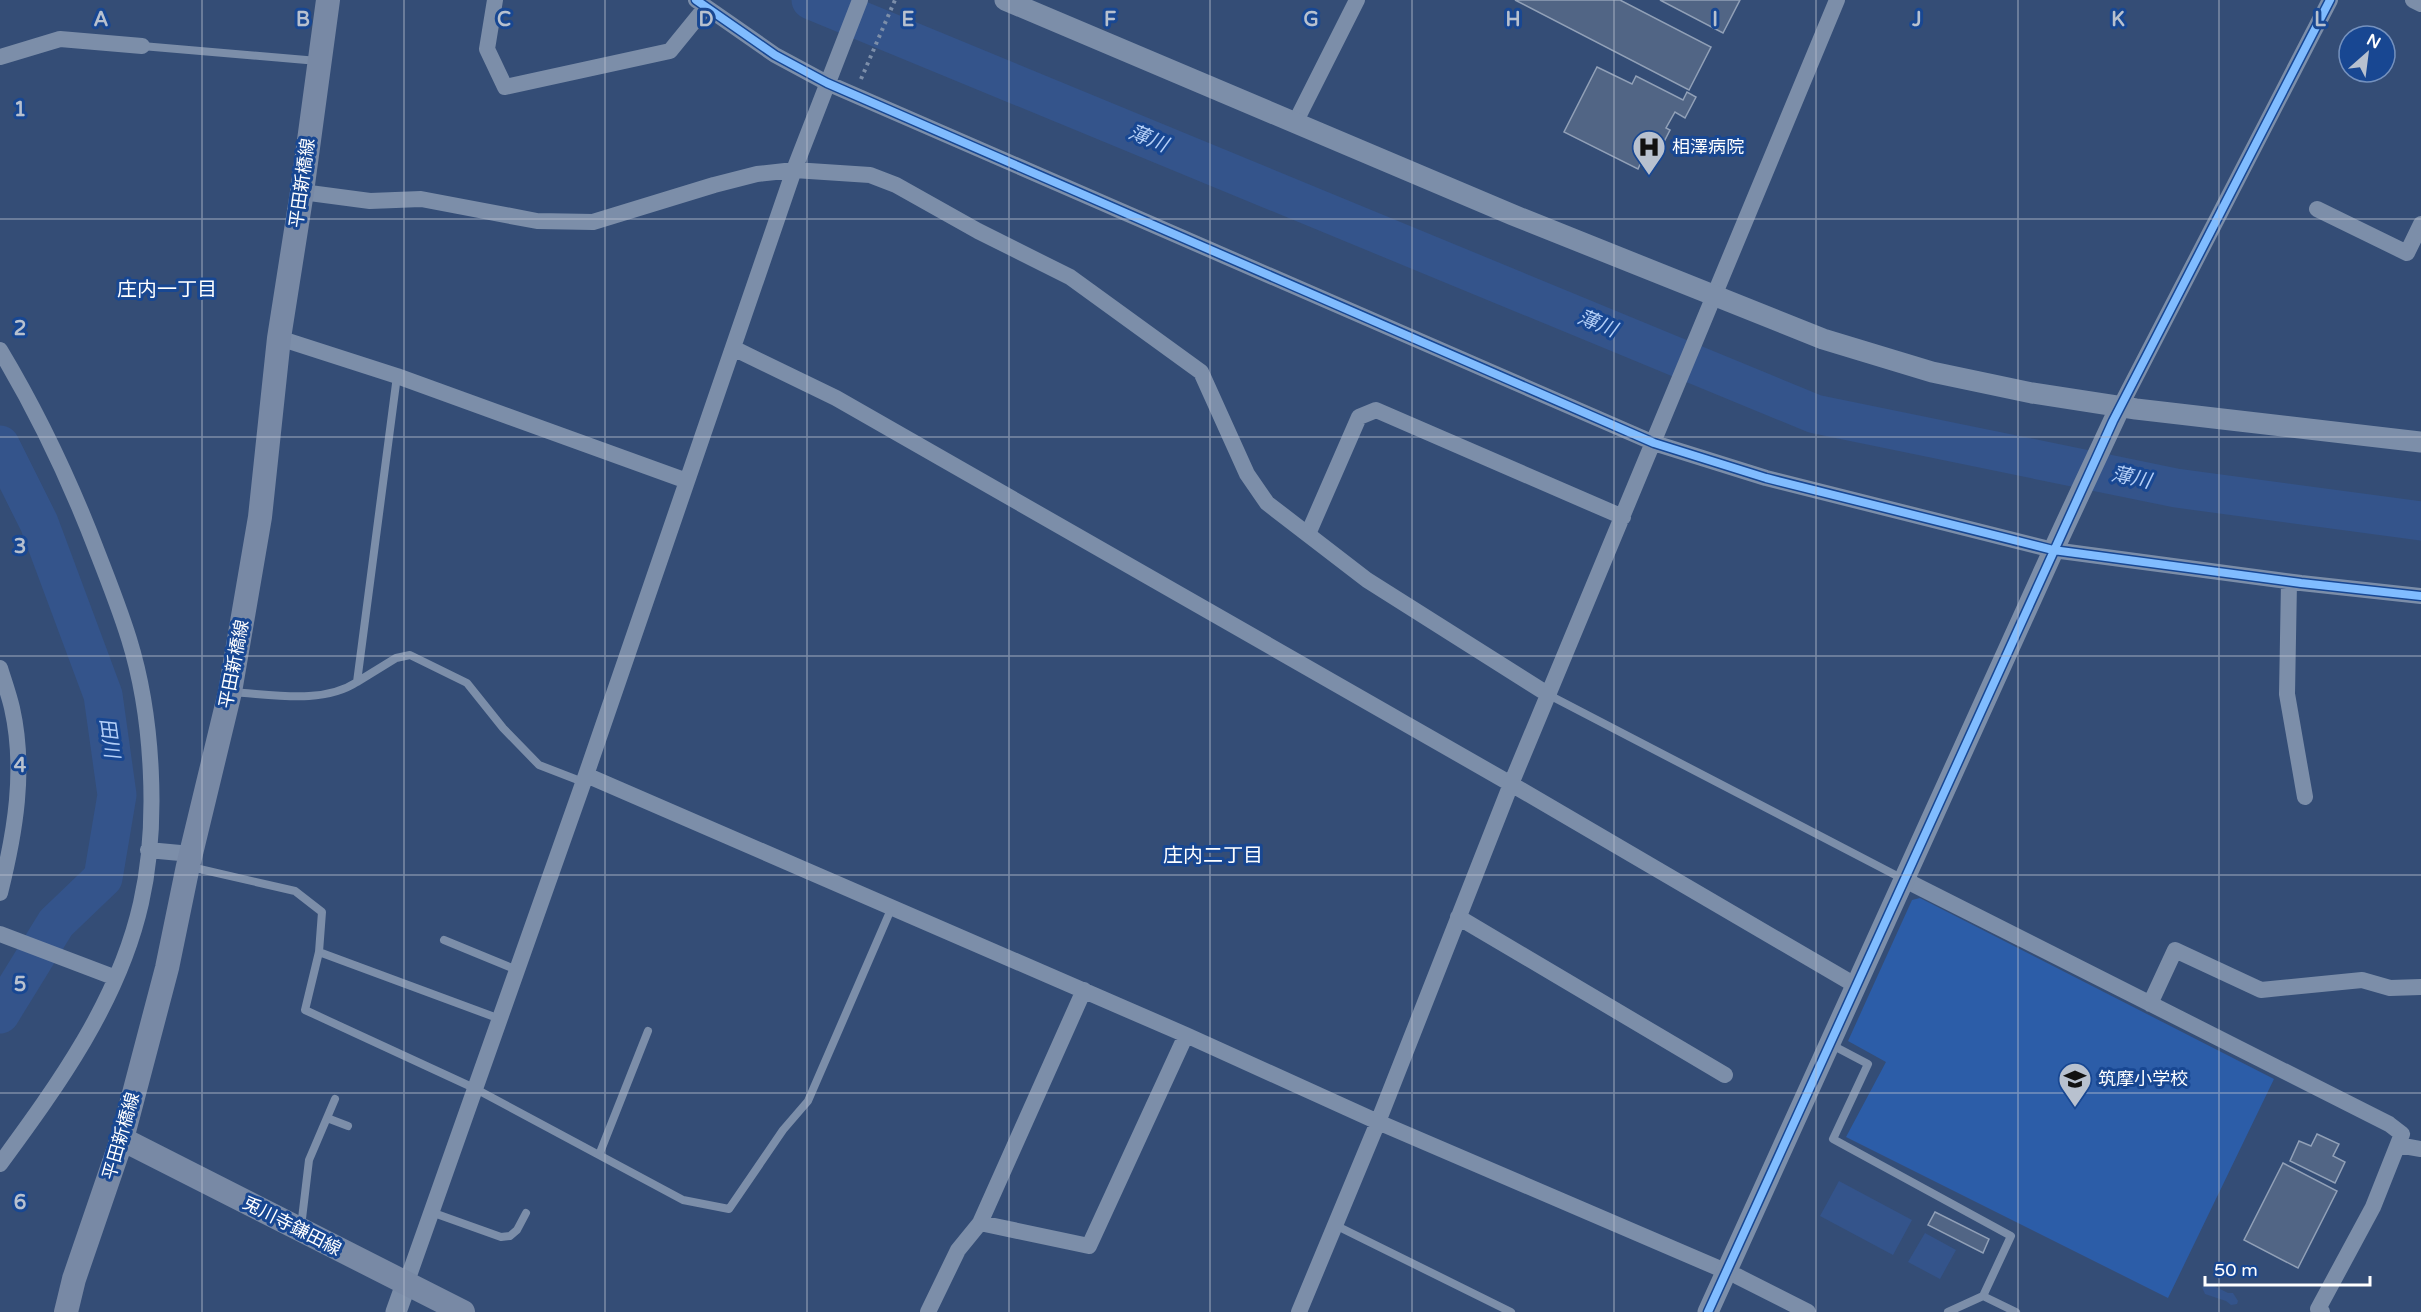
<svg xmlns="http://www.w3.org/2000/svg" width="2421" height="1312" viewBox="0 0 2421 1312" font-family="'Varela Round','Noto Sans JP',sans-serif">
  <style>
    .green { fill: #2c5da8 }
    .water { fill: #34548b }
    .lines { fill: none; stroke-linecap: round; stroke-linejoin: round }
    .river { stroke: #34548b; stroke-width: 39 }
    .building { fill: #516585; stroke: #91a0b7; stroke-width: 1.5 }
    .path { stroke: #7c8ea9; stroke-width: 4; stroke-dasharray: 3 4.5; stroke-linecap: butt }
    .service { stroke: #7c8ea9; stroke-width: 8 }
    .minor { stroke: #7c8ea9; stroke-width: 16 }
    .tertiary { stroke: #7c8ea9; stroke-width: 21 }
    .secondary { stroke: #7889a5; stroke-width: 24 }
    .cycleway-casing { stroke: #184792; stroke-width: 11 }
    .cycleway { stroke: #80bcff; stroke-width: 8 }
    .grid { fill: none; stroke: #b8c1cf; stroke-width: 1.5; stroke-opacity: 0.55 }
    .labels { text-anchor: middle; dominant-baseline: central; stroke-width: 6; stroke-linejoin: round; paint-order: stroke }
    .poi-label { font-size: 18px; fill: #fff; stroke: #184792; text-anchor: start }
    .street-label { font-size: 18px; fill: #fff; stroke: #184792 }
    .water-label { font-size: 20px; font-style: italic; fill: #b4cff7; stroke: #184792 }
    .neighbourhood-label { font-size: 20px; fill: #fff; stroke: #184792 }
    .grid-label { font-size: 20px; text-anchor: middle; font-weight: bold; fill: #b8c1cf; stroke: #184792; stroke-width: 6; stroke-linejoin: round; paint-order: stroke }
  </style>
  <rect width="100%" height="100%" fill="#344d76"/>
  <!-- green -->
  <path class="green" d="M1920,898L2274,1079L2168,1298L1846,1137L1886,1062L1848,1041L1912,900Z"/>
  <!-- water -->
  <path class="water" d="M1839,1181L1912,1220L1893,1255L1820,1216Z
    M1925,1233L1956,1250L1940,1279L1908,1262Z
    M2208,1283L2228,1293H2233L2238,1301L2237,1304L2231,1305L2226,1301L2205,1294L2202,1287Z"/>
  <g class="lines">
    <!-- river -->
    <path class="river" d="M811,0L1815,414L2176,488L2421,521
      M0,445L39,523L103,695L117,795L103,878L56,923L0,1014"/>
  </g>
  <!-- building -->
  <path class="building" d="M1515,0H1620L1711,47L1689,90Z
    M1660,0H1740L1723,33Z
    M1597,67L1632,84L1636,76L1683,100L1687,92L1696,97L1685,118L1675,112L1666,128L1670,130L1652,165L1642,160L1638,169L1564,132Z
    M2317,1134L2339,1144L2333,1156L2345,1162L2335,1183L2290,1161L2299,1141L2311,1146Z
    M2283,1163L2337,1191L2298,1268L2244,1240Z
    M1935,1212L1989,1239L1983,1253L1928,1225Z"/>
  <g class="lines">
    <!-- path -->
    <path class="path" d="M861,79L895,0"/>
    <!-- service -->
    <path class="service" d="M142,46L318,61
      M357,682L396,658L410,655L467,683L503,728L539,765L583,782
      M231,692C271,694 322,705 357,682L397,376
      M1549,695L1903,879
      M191,867L295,891L322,912L319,952L305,1010L474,1088L683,1200L729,1209L783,1130L808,1101L892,907
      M444,940L517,970
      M319,952L500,1019
      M1830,1044L1868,1064L1833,1139L2011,1236L1983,1296
      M327,1118L348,1126
      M599,1155L648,1031
      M431,1212L501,1237L510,1236L517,1230L526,1213
      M1335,1225L1511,1312
      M301,1227L309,1160L335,1099
      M1948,1312L1983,1296L2016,1312"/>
    <!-- minor -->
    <path class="minor" d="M495,0L487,49L505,87L670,51L705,8
      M696,0L775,55L827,83L1654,443L1766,478L2053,550L2301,583L2421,596
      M2413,0L2421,4
      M0,57L60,39L142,46
      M1295,123L1357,0
      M302,192L370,201L421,199L537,221L593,222L714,185L757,174L794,170L870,175L896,185L978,231L1070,277L1201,372L1247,474L1267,503L1367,580L1549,695
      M2317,209L2407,253L2421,224
      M279,338L397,376L687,481
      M733,348L836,398L1511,784L1855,985
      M0,350C39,415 71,483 98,554C109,582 120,610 129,639C153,716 159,824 141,903C119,1001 58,1085 0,1164
      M2120,407L2330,0
      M1308,534L1359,417L1376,410L1623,517
      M2289,582L2287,694L2305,797
      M0,668C4,681 9,695 12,708C26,770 15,833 0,893
      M586,775L1186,1035L1378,1122L1737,1276L1808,1312
      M148,850L191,854
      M1903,879L2389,1124L2402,1134L2373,1207L2318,1309L2322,1312
      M1458,917L1725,1075
      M0,934L116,978
      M2150,1004L2175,950L2261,990L2362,980L2390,988L2421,987
      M2398,1145L2421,1149
      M980,1223L1089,1246L1186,1035
      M406,1284L586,775L794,170L860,0
      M928,1312L958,1250L980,1223L1084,990
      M1299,1312L1378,1122L1511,784L1837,0"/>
    <!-- tertiary -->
    <path class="tertiary" d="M1005,0L1513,215L1823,339L1932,372L2032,393L2136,409L2421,442
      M396,1312L406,1284
      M1708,1312L2059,538L2120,407"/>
    <!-- secondary -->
    <path class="secondary" d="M122,1139L463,1312
      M66,1312L74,1279L122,1139L167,968L188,866L230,692L260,517L279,338L302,192L328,0"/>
    <defs>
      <path id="cycleway" d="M696,0L775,55L827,83L1654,443L1766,478L2053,550L2301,583L2421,596
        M1708,1312L2113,421L2330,0"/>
    </defs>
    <!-- cycleway casing -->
    <use href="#cycleway" class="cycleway-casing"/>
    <!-- cycleway -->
    <use href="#cycleway" class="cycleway"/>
  </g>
  <!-- grid -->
  <path class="grid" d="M202,0V1312M404,0V1312M605,0V1312M807,0V1312M1009,0V1312M1210,0V1312M1412,0V1312M1614,0V1312M1816,0V1312M2018,0V1312M2219,0V1312M0,219H2421M0,437H2421M0,656H2421M0,875H2421M0,1093H2421"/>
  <!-- icons -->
  <defs>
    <symbol id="hospital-pin" viewBox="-11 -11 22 30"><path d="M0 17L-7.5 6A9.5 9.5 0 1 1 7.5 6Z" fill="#b8c1cf" stroke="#184792"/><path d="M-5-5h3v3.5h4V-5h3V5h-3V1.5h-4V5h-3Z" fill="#111"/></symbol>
    <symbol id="school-pin" viewBox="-11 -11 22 30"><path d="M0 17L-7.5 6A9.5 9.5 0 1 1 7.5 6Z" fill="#b8c1cf" stroke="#184792"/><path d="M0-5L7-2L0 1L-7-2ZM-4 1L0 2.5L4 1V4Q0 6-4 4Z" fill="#111"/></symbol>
  </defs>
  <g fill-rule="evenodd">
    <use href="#hospital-pin" x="1630" y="128" width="38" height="52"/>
    <use href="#school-pin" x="2056" y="1060" width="38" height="52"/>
  </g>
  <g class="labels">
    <!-- poi labels -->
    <g class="poi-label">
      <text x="1672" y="147">相澤病院</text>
      <text x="2098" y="1079">筑摩小学校</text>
    </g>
    <!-- street labels -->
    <g class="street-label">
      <text transform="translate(302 183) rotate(-82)">平田新橋線</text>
      <text transform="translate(234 664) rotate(-79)">平田新橋線</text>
      <text transform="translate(121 1136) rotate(-74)">平田新橋線</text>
      <text transform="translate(292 1226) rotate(27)">兎川寺鎌田線</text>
    </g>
    <!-- water labels -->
    <g class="water-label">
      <text transform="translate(1148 139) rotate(22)">薄川</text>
      <text transform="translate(1597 324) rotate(22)">薄川</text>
      <text transform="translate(2131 478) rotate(12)">薄川</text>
      <text transform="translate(109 738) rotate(82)">田川</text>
    </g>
    <!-- neighbourhood labels -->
    <g class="neighbourhood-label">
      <text x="167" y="290">庄内一丁目</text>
      <text x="1213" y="856">庄内二丁目</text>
    </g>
  </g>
  <g class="grid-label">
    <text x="101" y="26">A</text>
    <text x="303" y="26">B</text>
    <text x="504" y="26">C</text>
    <text x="706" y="26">D</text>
    <text x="908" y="26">E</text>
    <text x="1110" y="26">F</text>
    <text x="1311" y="26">G</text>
    <text x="1513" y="26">H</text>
    <text x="1715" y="26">I</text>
    <text x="1917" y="26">J</text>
    <text x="2118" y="26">K</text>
    <text x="2320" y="26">L</text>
    <text x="20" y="116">1</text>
    <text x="20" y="335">2</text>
    <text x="20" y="553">3</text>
    <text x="20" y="772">4</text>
    <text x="20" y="991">5</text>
    <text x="20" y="1209">6</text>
  </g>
  <!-- north arrow -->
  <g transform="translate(2367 54) rotate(28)"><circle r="28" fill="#184792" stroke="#7491be" stroke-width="1.5"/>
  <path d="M0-4.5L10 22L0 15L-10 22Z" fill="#b8c1cf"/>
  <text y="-9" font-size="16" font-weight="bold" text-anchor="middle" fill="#ffffff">N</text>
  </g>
  <!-- scale -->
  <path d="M2205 1276v9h165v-9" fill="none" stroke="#ffffff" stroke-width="3"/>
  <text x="2214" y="1276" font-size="18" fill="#ffffff" stroke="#184792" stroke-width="4.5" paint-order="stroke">50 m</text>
</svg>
